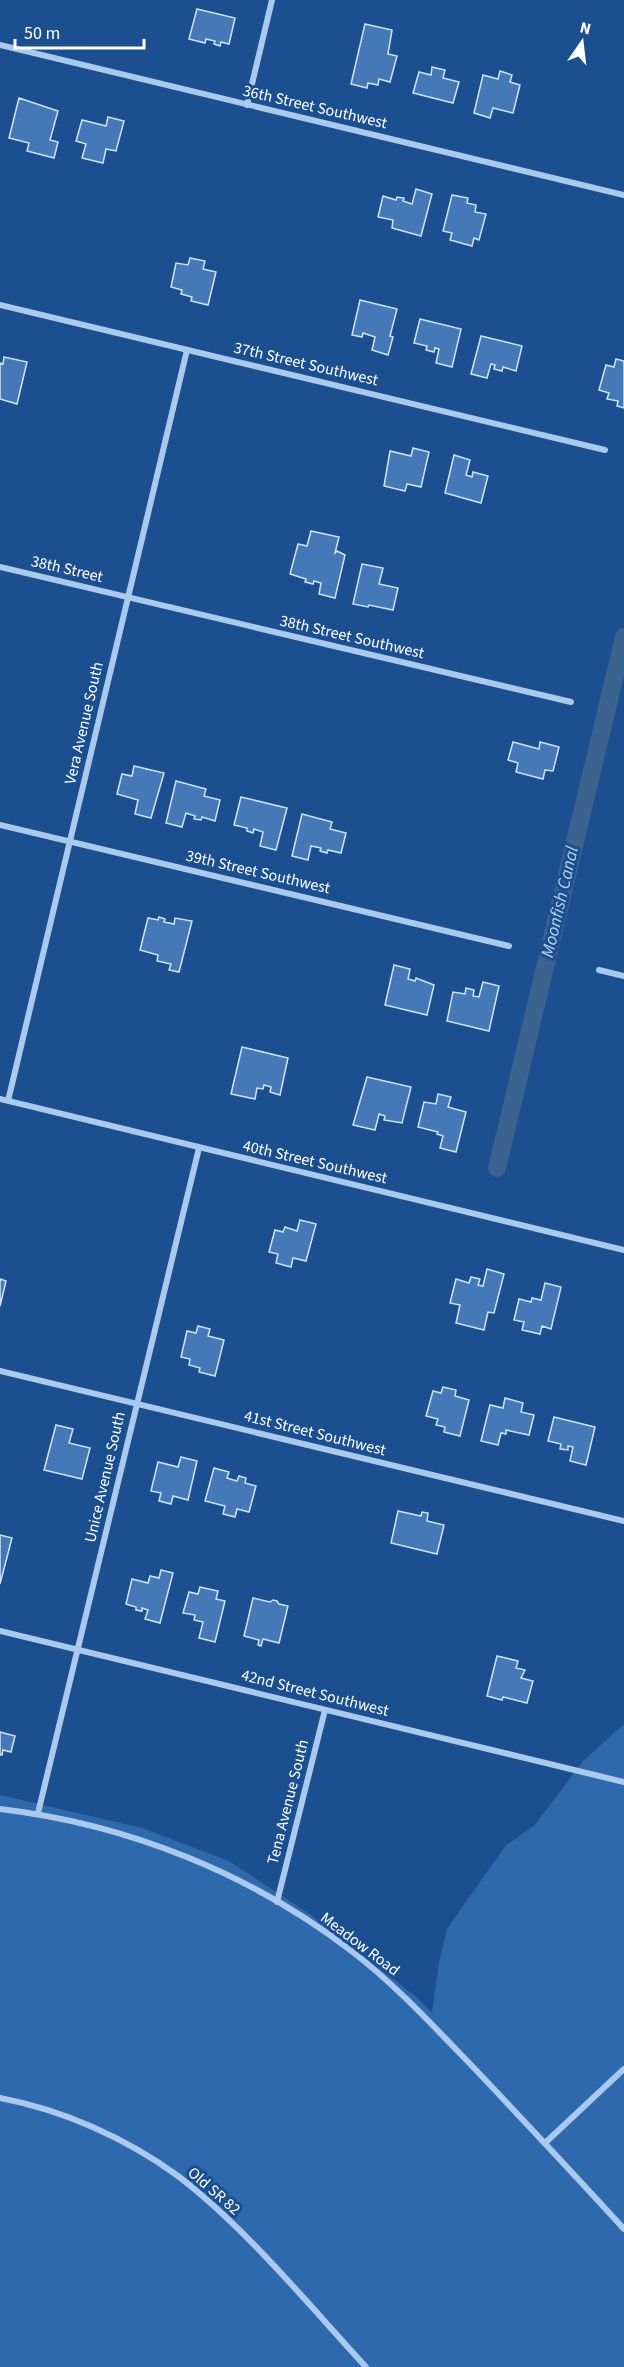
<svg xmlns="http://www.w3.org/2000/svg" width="624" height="2367" viewBox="0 0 624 2367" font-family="'Source Sans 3',sans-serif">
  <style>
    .green { fill: #2e69ad }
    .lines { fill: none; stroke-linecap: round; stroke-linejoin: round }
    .canal { stroke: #3c6290; stroke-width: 18 }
    .building { fill: #4478b7; stroke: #cfe3fa; stroke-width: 1.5 }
    .street { stroke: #a9c9ee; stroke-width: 6 }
    .labels { text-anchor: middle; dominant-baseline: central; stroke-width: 6; stroke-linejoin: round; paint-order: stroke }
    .street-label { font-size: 16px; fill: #fff; stroke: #1b4f8f }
    .water-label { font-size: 18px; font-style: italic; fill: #b5d3f5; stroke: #1b4f8f }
  </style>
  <rect width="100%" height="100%" fill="#1b4f8f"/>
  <!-- green -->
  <path class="green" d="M624,1724V2367H0V1795L142,1828L229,1861L311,1915L415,1996L432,2013L439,1962L447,1929L506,1845L534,1826L583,1761Z"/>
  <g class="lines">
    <!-- canal -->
    <path class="canal" d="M497,1168L624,637"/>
  </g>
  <!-- building -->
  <path class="building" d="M197,9L235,18L229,44L221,42L220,46L214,44L215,41L206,39L205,43L189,39Z
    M365,24L392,30L388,54L397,56L390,82L379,79L378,85L368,83L367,88L351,84Z
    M432,67L445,70L443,78L459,82L453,103L413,93L419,72L431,75Z
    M500,71L512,75L510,82L520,85L513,113L493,108L490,118L474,113L483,75L498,79Z
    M19,98L58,111L50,140L58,142L54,158L27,151L29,143L9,138Z
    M108,117L124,121L116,151L106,149L103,163L82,158L86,144L76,141L82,120L106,126Z
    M416,189L432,194L421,236L392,228L393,220L378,217L383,196L396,200L397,197L404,198L403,201L412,204Z
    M452,195L468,198L467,203L476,205L475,212L486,214L479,240L474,238L472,246L450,240L452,233L443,231Z
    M190,258L205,261L203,269L216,272L208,305L191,301L192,297L181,294L182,290L171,287L176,263L188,265Z
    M360,300L397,309L390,336L393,337L388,355L372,350L375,337L363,333L362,337L352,335Z
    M420,319L461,329L452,367L436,363L439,349L435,348L434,352L426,350L427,346L414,343Z
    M481,336L522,346L516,371L503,367L502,371L494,369L495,365L491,364L487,378L471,374Z
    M4,357L27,362L17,404L0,399V363L3,364Z
    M616,359L624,361V408L617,406L618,401L607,399L609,393L599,390L606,365L614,367Z
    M413,448L429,452L421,487L407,484L405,491L384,486L390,451L411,456Z
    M454,455L470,460L466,475L472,477L473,472L488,476L481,503L445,493Z
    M311,531L339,537L335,553L337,551L345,555L335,598L319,594L321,583L314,581L313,584L305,582L306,579L290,574L298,544L307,546Z
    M362,564L383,568L379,584L398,588L393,610L369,605L368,607L353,604Z
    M513,742L539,749L540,742L559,747L553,771L545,770L543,779L516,772L518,763L508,760Z
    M134,766L164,773L151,818L135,814L138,800L117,794L122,774L132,776Z
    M176,781L206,789L204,796L220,800L215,821L202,817L201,820L194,819L195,816L186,813L182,827L166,823Z
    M241,797L287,808L276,850L260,846L263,832L254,829L253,833L247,831V828L234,825Z
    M302,814L332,822L330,829L346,833L341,853L328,850L327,853L320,851L321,848L311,846L308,860L292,856Z
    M159,917L165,919L164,922L174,924L175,918L192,921L179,972L169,970L171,964L157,961L158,955L140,950L148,918L158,920Z
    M394,965L410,969L408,979L415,981L416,978L434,985L427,1015L385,1005Z
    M483,982L499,986L489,1031L447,1021L453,992L465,994L466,988L474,990L473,996L479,997Z
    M242,1047L288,1058L280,1095L270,1092L271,1087L264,1085L263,1089L257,1088L255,1099L231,1094Z
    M367,1077L411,1087L402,1123L384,1120L385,1116L379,1114L375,1130L353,1125Z
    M438,1094L451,1097L448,1107L466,1112L456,1152L440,1148L443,1136L437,1134L438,1132L418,1127L424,1102L436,1104Z
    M300,1220L316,1224L306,1261L293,1258L291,1267L276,1263L278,1254L269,1252L275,1230L283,1232L285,1227L297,1231Z
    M487,1269L504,1274L494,1313L488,1312L484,1330L456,1323L460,1305L450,1303L456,1279L469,1283L471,1277L480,1279L478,1285L483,1286Z
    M0,1279L6,1281L0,1306Z
    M545,1283L561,1287L551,1329L542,1326L540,1334L522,1330L524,1322L514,1320L519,1299L531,1302L532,1298L541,1300Z
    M198,1326L210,1329L208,1336L224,1340L215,1376L199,1372L200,1368L189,1365L190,1359L181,1357L187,1331L196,1333Z
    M443,1387L456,1390L455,1396L469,1400L460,1436L444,1432L445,1427L436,1425L438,1419L426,1416L433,1391L441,1393Z
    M505,1398L523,1403L521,1412L534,1415L529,1435L506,1430V1434L501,1433L498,1445L481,1441L490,1405L503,1408Z
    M554,1417L595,1427L586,1465L570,1461L573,1447L568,1446V1450L560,1449L561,1444L548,1441Z
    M56,1425L73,1429L69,1443L90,1448L82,1479L44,1470Z
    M181,1457L197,1461L188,1500L173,1496L171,1504L159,1501L161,1493L151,1491L158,1462L178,1467Z
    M214,1468L229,1472L227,1478L237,1481L239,1476L246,1478L245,1483L256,1486L249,1512L237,1509L235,1517L223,1514L225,1506L205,1501Z
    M398,1511L421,1516L422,1512L428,1513L427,1521L444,1525L437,1554L391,1543Z
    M0,1535L12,1538L0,1584Z
    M161,1570L173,1573L160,1623L145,1619L148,1610L142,1608V1611L136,1610V1607L126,1604L132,1579L148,1583L150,1576L159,1578Z
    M200,1587L218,1591L216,1599L225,1601L215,1642L199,1638L203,1622L194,1620L195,1615L183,1613L189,1592L198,1594Z
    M253,1598L270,1602L273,1600L277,1601L279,1604L288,1606L279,1643L263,1639L261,1646L258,1645L259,1640L244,1636Z
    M497,1656L518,1661L516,1668L525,1670L521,1678L533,1681L527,1703L503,1697L502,1700L487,1696Z
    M0,1732L15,1736L11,1752L3,1750L2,1755H0Z"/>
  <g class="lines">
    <!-- street -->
    <path class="street" d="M0,45L624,195
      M247,105L272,0
      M0,305L605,450
      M0,567L571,702
      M0,825L509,946
      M599,970L624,976
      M0,1099L624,1250
      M8,1101L187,350
      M0,1371L624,1521
      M0,1631L624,1782
      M0,1809C127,1824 253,1874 354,1953C398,1987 436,2029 475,2069C525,2122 575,2175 624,2229
      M38,1813L199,1148
      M277,1902L325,1710
      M0,2098C63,2110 126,2138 178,2176C246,2228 308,2304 366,2367
      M545,2143L624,2069"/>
  </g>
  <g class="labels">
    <!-- street labels -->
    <g class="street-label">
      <text transform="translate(315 107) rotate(13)">36th Street Southwest</text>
      <text transform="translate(306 364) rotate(13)">37th Street Southwest</text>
      <text transform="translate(67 569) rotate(13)">38th Street</text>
      <text transform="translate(352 637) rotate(13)">38th Street Southwest</text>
      <text transform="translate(84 723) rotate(-77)">Vera Avenue South</text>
      <text transform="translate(258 872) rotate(13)">39th Street Southwest</text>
      <text transform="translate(315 1162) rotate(13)">40th Street Southwest</text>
      <text transform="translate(315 1433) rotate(14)">41st Street Southwest</text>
      <text transform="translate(105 1477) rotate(-77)">Unice Avenue South</text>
      <text transform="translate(315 1693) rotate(14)">42nd Street Southwest</text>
      <text transform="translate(288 1802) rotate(-76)">Tena Avenue South</text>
      <text transform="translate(360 1944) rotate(37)">Meadow Road</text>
      <text transform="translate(214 2191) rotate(41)">Old SR 82</text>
    </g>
    <!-- water labels -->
    <g class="water-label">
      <text transform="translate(560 902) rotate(-77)">Moonfish Canal</text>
    </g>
  </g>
  <!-- north arrow -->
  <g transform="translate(582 42) rotate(14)" stroke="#1b4f8f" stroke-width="4.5" paint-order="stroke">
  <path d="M0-4.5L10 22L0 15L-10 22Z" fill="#ffffff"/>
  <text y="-9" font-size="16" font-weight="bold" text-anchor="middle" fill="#ffffff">N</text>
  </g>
  <!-- scale -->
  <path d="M15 39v9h129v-9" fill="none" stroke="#ffffff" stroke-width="3"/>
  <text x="24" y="39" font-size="18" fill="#ffffff" stroke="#1b4f8f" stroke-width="4.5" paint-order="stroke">50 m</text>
</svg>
